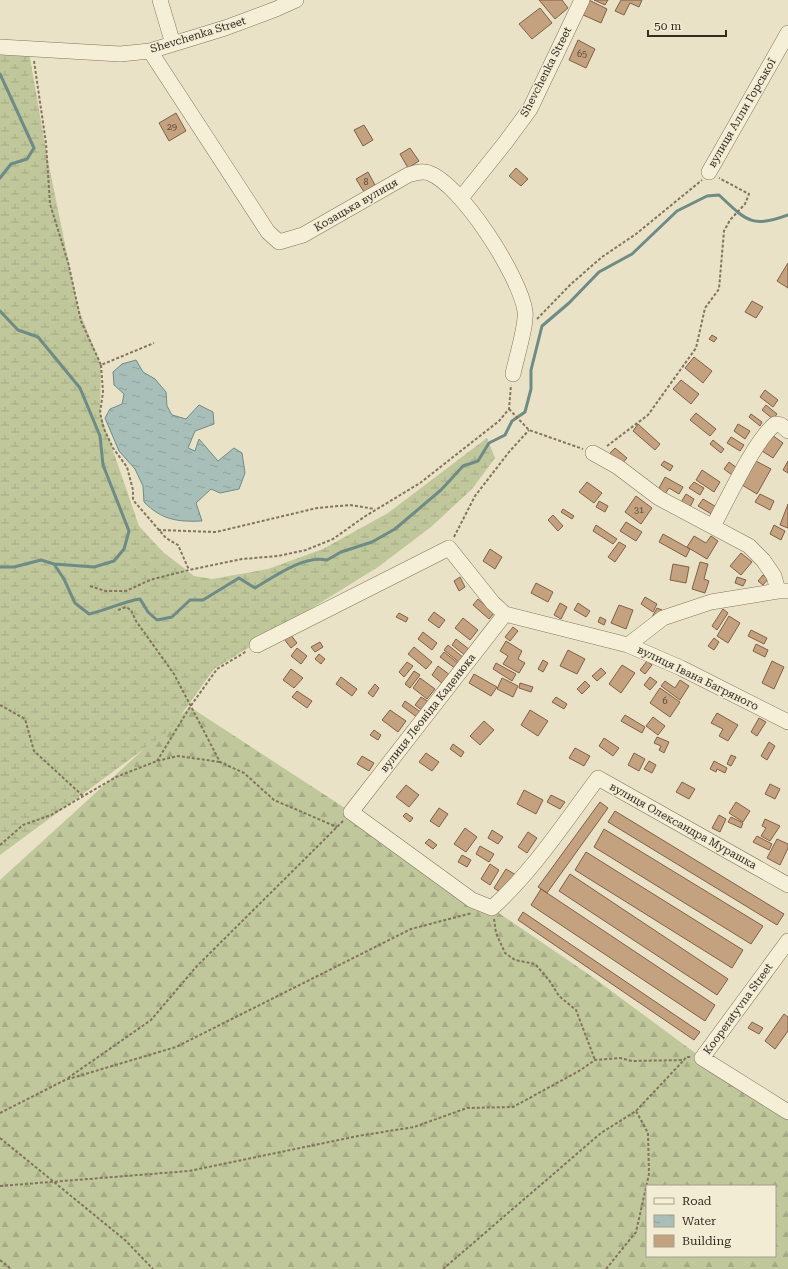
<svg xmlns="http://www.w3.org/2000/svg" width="788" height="1269" viewBox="0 0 788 1269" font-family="'Roboto Serif',serif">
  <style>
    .forest { fill: url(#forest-firs); fill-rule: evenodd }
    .wetland { fill: url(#wetland-marsh) }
    .water { fill: url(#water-ripples); stroke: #6e8b86 }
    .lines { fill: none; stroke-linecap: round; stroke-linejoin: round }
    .stream { stroke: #6e8b86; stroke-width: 3 }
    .building { fill: #c4a17f; stroke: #806146 }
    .minor-casing { stroke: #83745d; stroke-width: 16 }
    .path { stroke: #83745d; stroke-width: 2; stroke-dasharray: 3 2; stroke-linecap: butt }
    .minor { stroke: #f5efd8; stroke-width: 15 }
    .labels { text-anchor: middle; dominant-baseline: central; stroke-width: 3; stroke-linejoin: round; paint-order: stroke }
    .number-label { font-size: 9px; fill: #594938 }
    .street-label { font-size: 11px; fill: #352c20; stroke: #f2ecd5 }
  </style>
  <defs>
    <pattern id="forest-firs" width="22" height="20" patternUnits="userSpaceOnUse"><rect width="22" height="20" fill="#bfc79b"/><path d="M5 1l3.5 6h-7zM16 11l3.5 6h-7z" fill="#a5ab85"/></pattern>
    <pattern id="wetland-marsh" width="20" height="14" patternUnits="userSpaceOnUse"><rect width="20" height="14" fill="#bfc79b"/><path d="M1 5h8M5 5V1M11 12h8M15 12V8" fill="none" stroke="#a5ab85"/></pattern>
    <pattern id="water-ripples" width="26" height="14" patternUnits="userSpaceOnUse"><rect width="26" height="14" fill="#a7beb9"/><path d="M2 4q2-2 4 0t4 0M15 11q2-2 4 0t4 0" fill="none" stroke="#90a39f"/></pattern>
  </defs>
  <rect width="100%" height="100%" fill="#eae2c6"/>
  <!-- forest -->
  <path class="forest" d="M190,707L351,812L591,976L702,1058L788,1112V1269H0V880ZM647,1186H775V1256H647Z"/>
  <!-- wetland -->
  <path class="wetland" d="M0,52H29L47,156L78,308L101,365L100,413L139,526L163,552L194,576L212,579L268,569L323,549L388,513L487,438L495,458L472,489L431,527L378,567L214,669L171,729L0,855Z"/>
  <!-- water -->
  <path class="water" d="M136,360L143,372L155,379L166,392L167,406L172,415L186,419L199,405L213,412L214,424L195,431L188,448L195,451L199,439L218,461L234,448L242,453L245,473L239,489L220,493L211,489L196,503L202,521C177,522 162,520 144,502L143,486L135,469L119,451L105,418L110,409L122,404L124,394L114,385L113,372L122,364Z"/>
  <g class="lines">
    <!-- stream -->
    <path class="stream" d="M0,74L34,148L27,159L11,164L0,178
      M0,311L18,330L38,337L80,388L100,436L103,465L129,531L124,549L114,561L94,567L54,564
      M0,567H14L41,560L54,564L64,579L75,603L89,614C107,610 122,602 140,599L148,612L157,620L172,617L190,600H203L239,578L255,588C275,576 304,555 327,560L341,552L372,542L395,529L441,490L463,466L478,461L489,443L505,435L512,421L525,412L531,389V370L542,326L569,303L599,272L632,254L677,211L707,196L719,195C746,220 751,229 788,215"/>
  </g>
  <!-- building -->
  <path class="building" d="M539,0H562L568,8L555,19Z
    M589,0L607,9L601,23L581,14Z
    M594,0H608L605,5Z
    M621,0H642L639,7L630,3L624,15L615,11Z
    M540,8L552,23L532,39L519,24Z
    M578,40L595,49L586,68L569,60Z
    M176,113L186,131L169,141L159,123Z
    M364,125L373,140L363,146L354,130Z
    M410,148L419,161L408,168L400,154Z
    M516,168L528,179L521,186L509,176Z
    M368,172L375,185L364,192L356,179Z
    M788,263V288L777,281Z
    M752,301L763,307L756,318L745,312Z
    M712,335L717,338L714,342L709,339Z
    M694,357L712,371L703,383L685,368Z
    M681,380L699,394L691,404L673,389Z
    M765,390L778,400L773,407L760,397Z
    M766,405L777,414L773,419L762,410Z
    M696,413L716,429L710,436L690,420Z
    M751,414L762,422L760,426L749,417Z
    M638,424L660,444L655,450L633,431Z
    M738,424L750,431L745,439L734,431Z
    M772,435L783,443L773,458L762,451Z
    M731,437L744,445L740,451L727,443Z
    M713,440L724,449L721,453L710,444Z
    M615,448L627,458L621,465L609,454Z
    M664,461L673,466L670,471L661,465Z
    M756,461L771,469L757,494L742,485Z
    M788,461V473L783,470Z
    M729,462L741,471L736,478L724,469Z
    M702,470L720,482L714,492L696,480Z
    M665,477L683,487L679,494L669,488L665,494L658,490Z
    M587,482L602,493L594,503L579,492Z
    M694,482L704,488L700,495L689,488Z
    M686,494L694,499L689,509L680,504Z
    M760,494L774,501L770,510L755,502Z
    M636,496L652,508L641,524L625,512Z
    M703,499L718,508L713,515L698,506Z
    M599,501L608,506L605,512L596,507Z
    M788,504V528L780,525Z
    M563,509L574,516L572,519L561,512Z
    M553,515L563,526L558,531L548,520Z
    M626,522L642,532L636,541L620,531Z
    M596,525L617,539L613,544L593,531Z
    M774,525L785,531L781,540L770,534Z
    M663,534L690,549L686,557L659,542Z
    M694,536L706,543L711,536L718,541L707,559L687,547Z
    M619,542L626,546L615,562L608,557Z
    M490,549L502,557L495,569L483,561Z
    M741,553L752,562L741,575L730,566Z
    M700,562L708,564L704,579L709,581L705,593L692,589Z
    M673,564L689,567L686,583L670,580Z
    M763,575L768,579L763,585L758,581Z
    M460,577L465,587L459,591L454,581Z
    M737,577L746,580L743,586L735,583Z
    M536,583L553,592L548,602L531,593Z
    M645,597L657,604L653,612L641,604Z
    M478,599L494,613L489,619L473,605Z
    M560,603L567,607L561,619L554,615Z
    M578,603L590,611L586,617L574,610Z
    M619,605L633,610L626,629L611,623Z
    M657,608L662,610L655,621L651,619Z
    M723,609L728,613L717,630L712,626Z
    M434,612L445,620L439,628L428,620Z
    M399,613L408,618L406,622L396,617Z
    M729,616L740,623L728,643L717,636Z
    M600,617L606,620L604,625L598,622Z
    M463,618L478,630L470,640L455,628Z
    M513,627L518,631L510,641L505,637Z
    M751,630L767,638L764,644L748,636Z
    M423,632L437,643L432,650L418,639Z
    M290,634L297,643L291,648L284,639Z
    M714,638L719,642L714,650L708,646Z
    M456,639L470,650L466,656L452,645Z
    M506,641L522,651L518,659L525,663L519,673L503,664L508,656L500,651Z
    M320,642L323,647L315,652L311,647Z
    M756,644L768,650L765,657L753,651Z
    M448,645L464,658L460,663L444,650Z
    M414,647L432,662L426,669L408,654Z
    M297,648L307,656L301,664L291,656Z
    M568,650L585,659L577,674L560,666Z
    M444,652L459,664L456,669L440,657Z
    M319,654L325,659L321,664L315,659Z
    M543,660L548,663L543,672L538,669Z
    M647,661L652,665L645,674L640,670Z
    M772,661L784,667L774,689L762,683Z
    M407,662L413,666L404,677L399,672Z
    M496,663L516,674L512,681L493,669Z
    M622,665L635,673L621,693L609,684Z
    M438,666L450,675L443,684L432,675Z
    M601,668L606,673L597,681L592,676Z
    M291,669L303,678L294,688L283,680Z
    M414,671L420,675L410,688L405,684Z
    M474,674L497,687L491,696L469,683Z
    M341,677L357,689L352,696L336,684Z
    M650,677L657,682L650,690L644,685Z
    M420,678L435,689L427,699L413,688Z
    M502,678L518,686L513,697L497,689Z
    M680,680L689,686L680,700L661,686L665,681L675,688Z
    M585,681L590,686L582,694L577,689Z
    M520,683L533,687L531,692L519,688Z
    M375,684L379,688L373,697L368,693Z
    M660,688L680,702L670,717L650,703Z
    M297,691L312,701L307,708L292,697Z
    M421,697L429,702L423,711L415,705Z
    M556,697L567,704L564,709L552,702Z
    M405,701L422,713L418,718L402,706Z
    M390,710L406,721L398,732L382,720Z
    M530,710L548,721L538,736L521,725Z
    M717,713L738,725L728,741L719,736L723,729L711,723Z
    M625,715L645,727L642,733L621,721Z
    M653,717L665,726L658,735L646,726Z
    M759,718L766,722L757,736L751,732Z
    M484,721L494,730L480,745L470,736Z
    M374,730L381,735L378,740L370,735Z
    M657,737L669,742L664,753L659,750L661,746L654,743Z
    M604,738L619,748L613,756L599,746Z
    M769,742L775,746L767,760L761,756Z
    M453,744L464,752L461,757L450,749Z
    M575,748L590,756L584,766L569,758Z
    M426,753L439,762L432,771L419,762Z
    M634,753L645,759L639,771L628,765Z
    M731,755L736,757L731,766L727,764Z
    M362,756L374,763L369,771L357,764Z
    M649,761L656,765L652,773L644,769Z
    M714,761L727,768L725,773L717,769L716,772L710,769Z
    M682,782L695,789L689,799L676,792Z
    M770,784L780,789L775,799L765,794Z
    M406,785L419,795L409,807L396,797Z
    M524,790L543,800L536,814L517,804Z
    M551,795L565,802L560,809L547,802Z
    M600,802L608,808L547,893L538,887Z
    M736,802L750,811L743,822L729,813Z
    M439,808L448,814L439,827L430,821Z
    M615,811L784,914L777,925L608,822Z
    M406,813L413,818L410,822L403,816Z
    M719,815L726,819L720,832L712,828Z
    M731,817L743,823L741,828L728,822Z
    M765,819L780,826L770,841L761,836L766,828L762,826Z
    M465,828L477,837L466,852L454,844Z
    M604,829L763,926L751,944L594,847Z
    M492,830L503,837L498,844L488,838Z
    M528,832L537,838L527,853L518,847Z
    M757,836L772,844L769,850L753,842Z
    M429,839L437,845L433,849L425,843Z
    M777,839L788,844V848L780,865L767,858Z
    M480,846L494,854L489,862L476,854Z
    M586,852L743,950L732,968L575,870Z
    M462,855L471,860L467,867L458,862Z
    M490,864L499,870L490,885L481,879Z
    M506,869L516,875L503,894L494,888Z
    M570,874L728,979L717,995L559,891Z
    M541,889L715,1005L705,1021L531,905Z
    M523,912L700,1032L694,1040L518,920Z
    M784,1014L788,1017V1031L775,1049L765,1041Z
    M752,1022L763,1028L759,1034L748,1028Z"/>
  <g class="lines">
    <defs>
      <path id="minor" d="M160,0L173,44
        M0,47L120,54L150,51L225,28L276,9L296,0
        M150,51L268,232L279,242L303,235L408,175C415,173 422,170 429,173C462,185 520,277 525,311C527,324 516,359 513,374
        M709,172L788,33
        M461,198L505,143L530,109L582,0
        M593,453L618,467L659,498L749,546L763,560L774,576L778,591
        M713,526C727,501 754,441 775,424L781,425L788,431
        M505,614L351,812L472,900L492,908C534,870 564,823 598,778L788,885
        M257,645L449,548L493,603L505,614L628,645L681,668L788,722
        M628,645L663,618L711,602L778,591H788
        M788,941L702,1058L788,1112"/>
    </defs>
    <!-- minor casing -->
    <use href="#minor" class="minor-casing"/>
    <!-- path -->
    <path class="path" d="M34,61L46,143L50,204L68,262L81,321L101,365L154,343
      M537,319L571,284L602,257L636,234L702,180
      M101,365L103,392L100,413L104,429L113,448L127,467L133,490V500L166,538L178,545L189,570
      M509,409L529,430L583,449
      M607,446L648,415L696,348L705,308L719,289L724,231L730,220L745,204L749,194L719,178
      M158,530L216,532L317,508L350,505L375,509
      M454,537L475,496L509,452L529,430
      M90,586L105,591H126L150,580L189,570L242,559L278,556L306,550L333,539L364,517L420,483L499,421L509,409L511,385
      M118,610L126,607L131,610L136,621L174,674L220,762L244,773L274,800L337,827
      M0,705L25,719L34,751L83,796
      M157,761L190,707L217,669L247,651
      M0,845L23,825L51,815L116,777L157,761L178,756L220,762
      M494,919L496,933L505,953L515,960L535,964L549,980L559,996L576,1010L595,1060
      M68,1078L151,1020L196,967L344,820
      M0,1113L65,1080L176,1047L411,929L472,913
      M0,1138L125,1240L153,1269
      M0,1186L189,1171L358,1136L414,1127L467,1108L513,1107L579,1071L595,1060L620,1058L632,1061L684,1060L686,1057H691
      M0,1260L11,1269
      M443,1269L601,1133L636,1111L683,1061
      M606,1269L636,1232L649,1174L648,1133L636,1111"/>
    <!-- minor -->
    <use href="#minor" class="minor"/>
  </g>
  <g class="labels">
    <!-- number labels -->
    <g class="number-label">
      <text x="582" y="54">65</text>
      <text x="172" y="127">29</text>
      <text x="366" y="182">8</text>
      <text x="639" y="510">31</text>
      <text x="665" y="701">6</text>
    </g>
    <!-- street labels -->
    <g class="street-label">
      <text transform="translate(198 35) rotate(-17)">Shevchenka Street</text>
      <text transform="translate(546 72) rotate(-63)">Shevchenka Street</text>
      <text transform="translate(742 113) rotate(-60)">вулиця Алли Горської</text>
      <text transform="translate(356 205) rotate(-30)">Козацька вулиця</text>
      <text transform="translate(698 678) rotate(26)">вулиця Івана Багряного</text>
      <text transform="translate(428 713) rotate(-52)">вулиця Леоніда Каденюка</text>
      <text transform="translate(683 826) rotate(29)">вулиця Олександра Мурашка</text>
      <text transform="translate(738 1009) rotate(-54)">Kooperatyvna Street</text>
    </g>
  </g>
  <!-- legend -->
  <rect x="646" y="1185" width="130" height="72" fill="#f2ecd5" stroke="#a69f8d"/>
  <rect x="654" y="1198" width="20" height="6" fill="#f5efd8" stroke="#a69f8d"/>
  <text x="682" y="1205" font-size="12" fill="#352c20">Road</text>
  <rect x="654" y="1215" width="20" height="12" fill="url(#water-ripples)" stroke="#a69f8d"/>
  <text x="682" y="1225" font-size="12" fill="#352c20">Water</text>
  <rect x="654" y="1235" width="20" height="12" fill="#c4a17f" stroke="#a69f8d"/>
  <text x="682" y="1245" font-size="12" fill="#352c20">Building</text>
  <!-- scale -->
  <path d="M648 30v6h78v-6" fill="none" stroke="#352c20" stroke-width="2"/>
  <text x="654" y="30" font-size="12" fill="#352c20" stroke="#f2ecd5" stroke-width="3" paint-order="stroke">50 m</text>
</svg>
